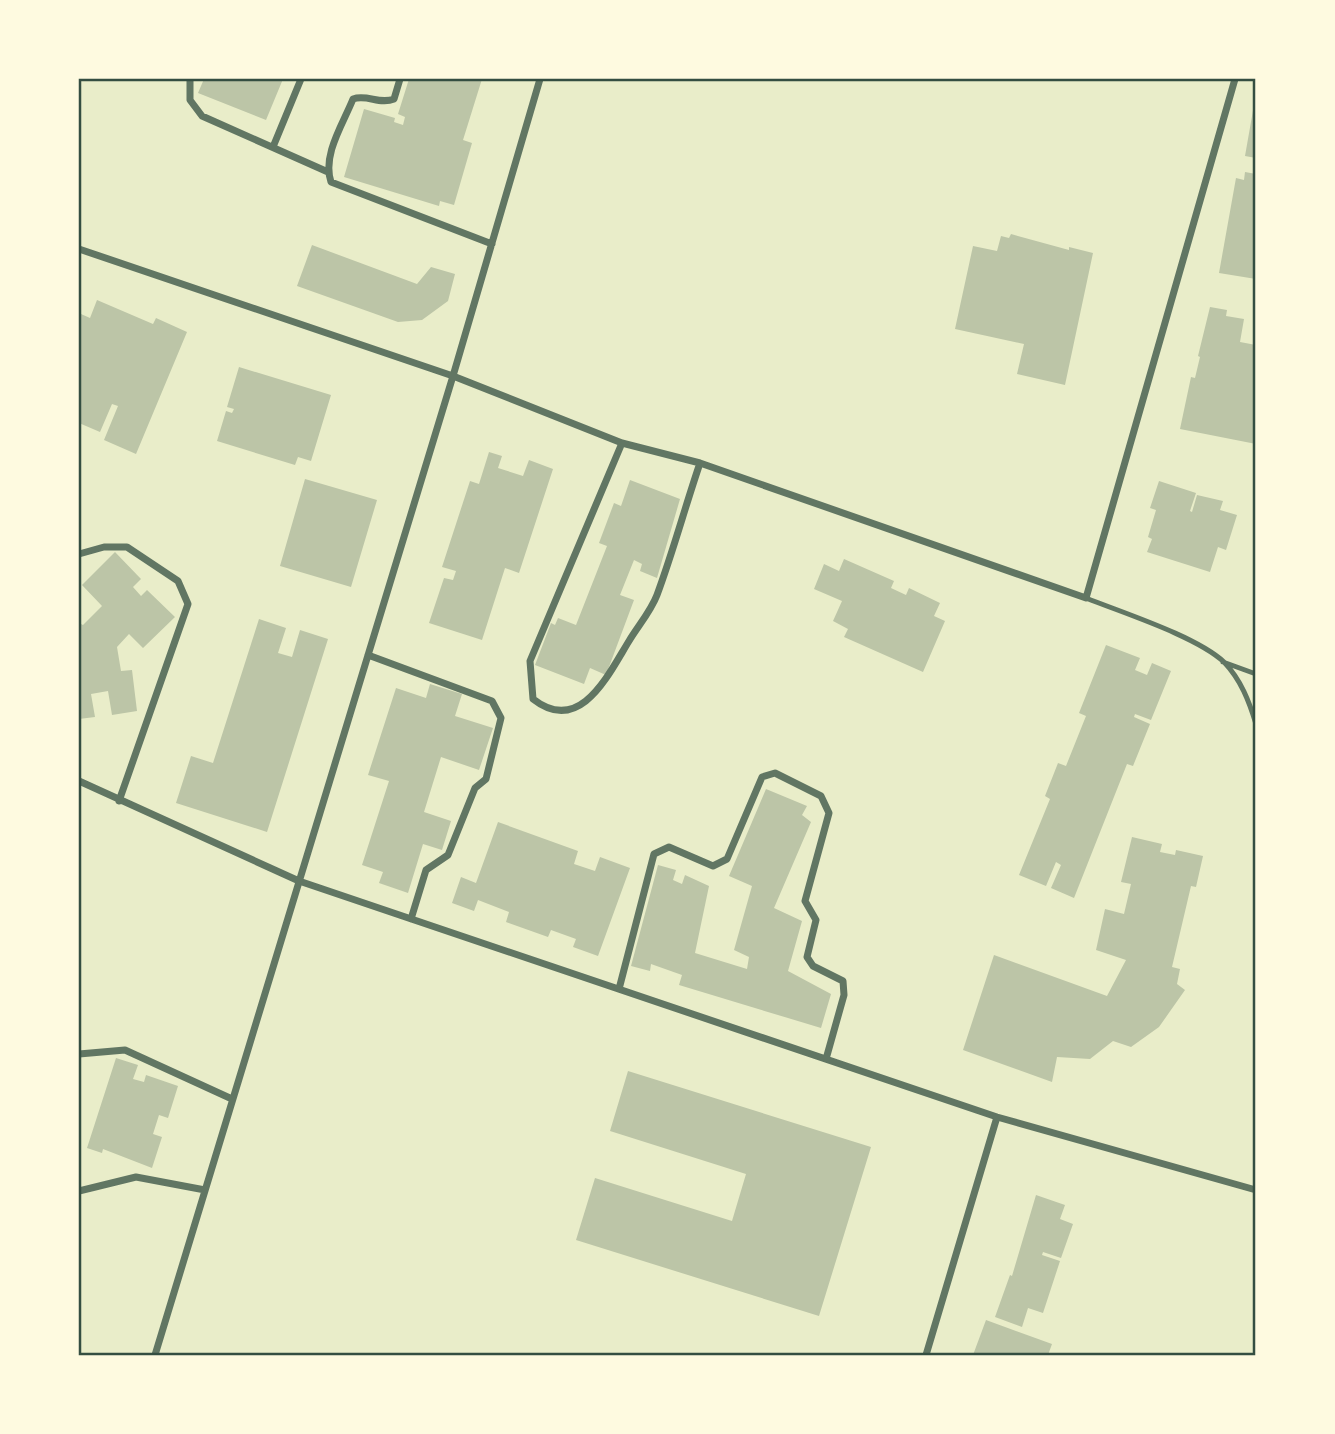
<svg xmlns="http://www.w3.org/2000/svg" width="1335" height="1434" viewBox="0 0 1335 1434" font-family="'Fira Sans Condensed',sans-serif">
  <style>
    .building { fill: #bcc5a7 }
    .lines { fill: none; stroke-linecap: round; stroke-linejoin: round }
    .service { stroke: #617663; stroke-width: 5 }
    .minor { stroke: #617663; stroke-width: 7 }
    .neatline { fill: none; stroke: #344e41; stroke-width: 2.5 }
  </style>
  <rect width="100%" height="100%" fill="#e9edc9"/>
  <!-- building -->
  <path class="building" d="M204,79H283L266,120L198,93Z
    M409,79H482L463,140L472,143L454,205L440,201L439,206L344,177L364,109L395,118L394,122L403,125L405,117L398,114Z
    M1255,99H1256V158L1245,156Z
    M1245,172L1256,174V279L1219,273L1236,178L1244,180Z
    M1011,234L1069,250V247L1093,253L1065,385L1017,374L1024,344L955,329L973,246L997,251L1001,236L1009,238Z
    M312,245L417,284L431,267L455,274L448,301L422,320L398,322L297,286Z
    M97,300L153,324L156,318L187,332L136,454L104,440L118,406L112,404L100,432L79,423V319L81,314L90,318Z
    M1210,307L1227,310L1226,316L1244,319L1240,342L1256,345V444L1180,429L1191,377L1195,378L1200,357L1198,356Z
    M239,367L331,395L311,461L298,457L295,465L217,441L226,411L232,413L234,409L227,407Z
    M489,452L502,456L498,468L523,476L529,460L553,469L519,573L505,568L482,640L429,623L444,578L453,580L456,571L442,567L470,481L479,484Z
    M305,479L377,500L351,587L280,566Z
    M630,480L680,499L657,578L640,571L642,564L634,560L620,595L634,600L606,675L590,668L584,684L535,665L551,623L555,625L558,618L576,625L607,546L599,543L614,503L621,506Z
    M1159,481L1196,493L1190,511L1192,512L1197,495L1223,501L1220,510L1237,515L1226,550L1218,547L1210,572L1147,552L1152,539L1148,537L1156,510L1150,508Z
    M115,552L141,579L133,587L141,596L147,590L175,617L143,648L129,634L117,647L121,671L132,670L137,711L112,715L108,691L91,694L95,717L79,719V623L83,625L102,606L82,585Z
    M844,559L894,581L891,588L906,595L909,588L940,603L934,616L945,621L923,672L844,637L848,629L833,621L842,601L814,589L824,564L839,571Z
    M259,619L286,628L278,653L292,657L300,630L328,639L267,832L176,803L191,756L213,763Z
    M1106,645L1140,658L1135,670L1147,675L1152,663L1171,671L1151,720L1135,714L1134,717L1150,724L1133,766L1127,764L1074,898L1051,888L1061,865L1056,862L1046,886L1019,875L1050,799L1045,796L1058,763L1066,766L1086,716L1079,713Z
    M430,684L462,694L455,716L493,728L479,770L441,757L424,812L451,821L442,850L423,844L408,893L379,883L383,872L362,865L389,781L368,775L396,688L426,698Z
    M766,789L807,806L802,815L811,822L774,908L802,921L788,971L831,994L821,1028L679,985L682,975L651,964L650,971L631,966L658,865L676,870L673,880L682,884L685,875L709,886L695,953L747,969L749,957L734,950L752,886L729,876Z
    M498,822L578,851L574,864L595,871L600,857L630,868L598,956L573,947L576,939L551,930L548,937L506,922L509,912L478,900L474,911L452,903L461,877L476,883Z
    M1132,837L1162,844L1160,852L1175,855L1176,850L1203,856L1196,887L1191,886L1172,967L1180,969L1177,984L1185,990L1159,1027L1131,1047L1113,1041L1090,1059L1057,1057L1052,1082L963,1050L994,955L1107,996L1126,960L1096,950L1105,909L1124,914L1131,884L1121,882Z
    M116,1058L138,1065L133,1079L144,1082L146,1075L178,1086L168,1118L159,1115L153,1134L162,1137L152,1168L103,1149L102,1153L87,1148Z
    M628,1071L871,1147L819,1316L576,1240L595,1178L732,1221L746,1174L610,1131Z
    M1036,1195L1065,1205L1060,1219L1073,1224L1061,1258L1043,1252L1042,1255L1060,1261L1043,1313L1028,1308L1022,1327L995,1317L1010,1275L1012,1276Z
    M986,1320L1052,1344L1048,1355H973Z"/>
  <g class="lines">
    <!-- service -->
    <path class="service" d="M1086,598C1123,613 1196,636 1224,662C1241,680 1249,701 1256,724
      M1223,662L1256,674"/>
    <!-- minor -->
    <path class="minor" d="M190,79V100L202,116L328,172
      M400,79L394,99C380,105 367,94 353,99C343,124 322,155 331,182L492,244
      M273,147L301,79
      M79,249L453,376L622,443L700,463L1086,598L1235,79
      M622,443L530,661L533,699C580,736 608,675 629,641C638,626 651,611 657,595C673,552 685,507 700,463
      M79,554L104,547H127L178,581L188,604L119,801
      M368,655L492,701L501,718L486,779L475,788L448,855L426,870L411,919
      M79,781L299,881L997,1117L1256,1190
      M619,989L654,854L669,847L713,866L727,859L762,777L775,773L821,796L829,813L805,901L816,920L807,957L813,966L843,981L844,995L826,1059
      M79,1054L125,1050L232,1099
      M79,1191L136,1177L205,1190
      M155,1355L453,376L540,79
      M926,1355L997,1117"/>
  </g>
  <!-- border -->
  <rect width="1335" height="1434" fill="none" stroke="#fefae0" stroke-width="161"/>
  <rect x="80" y="80" width="1174" height="1274" class="neatline"/>
</svg>
